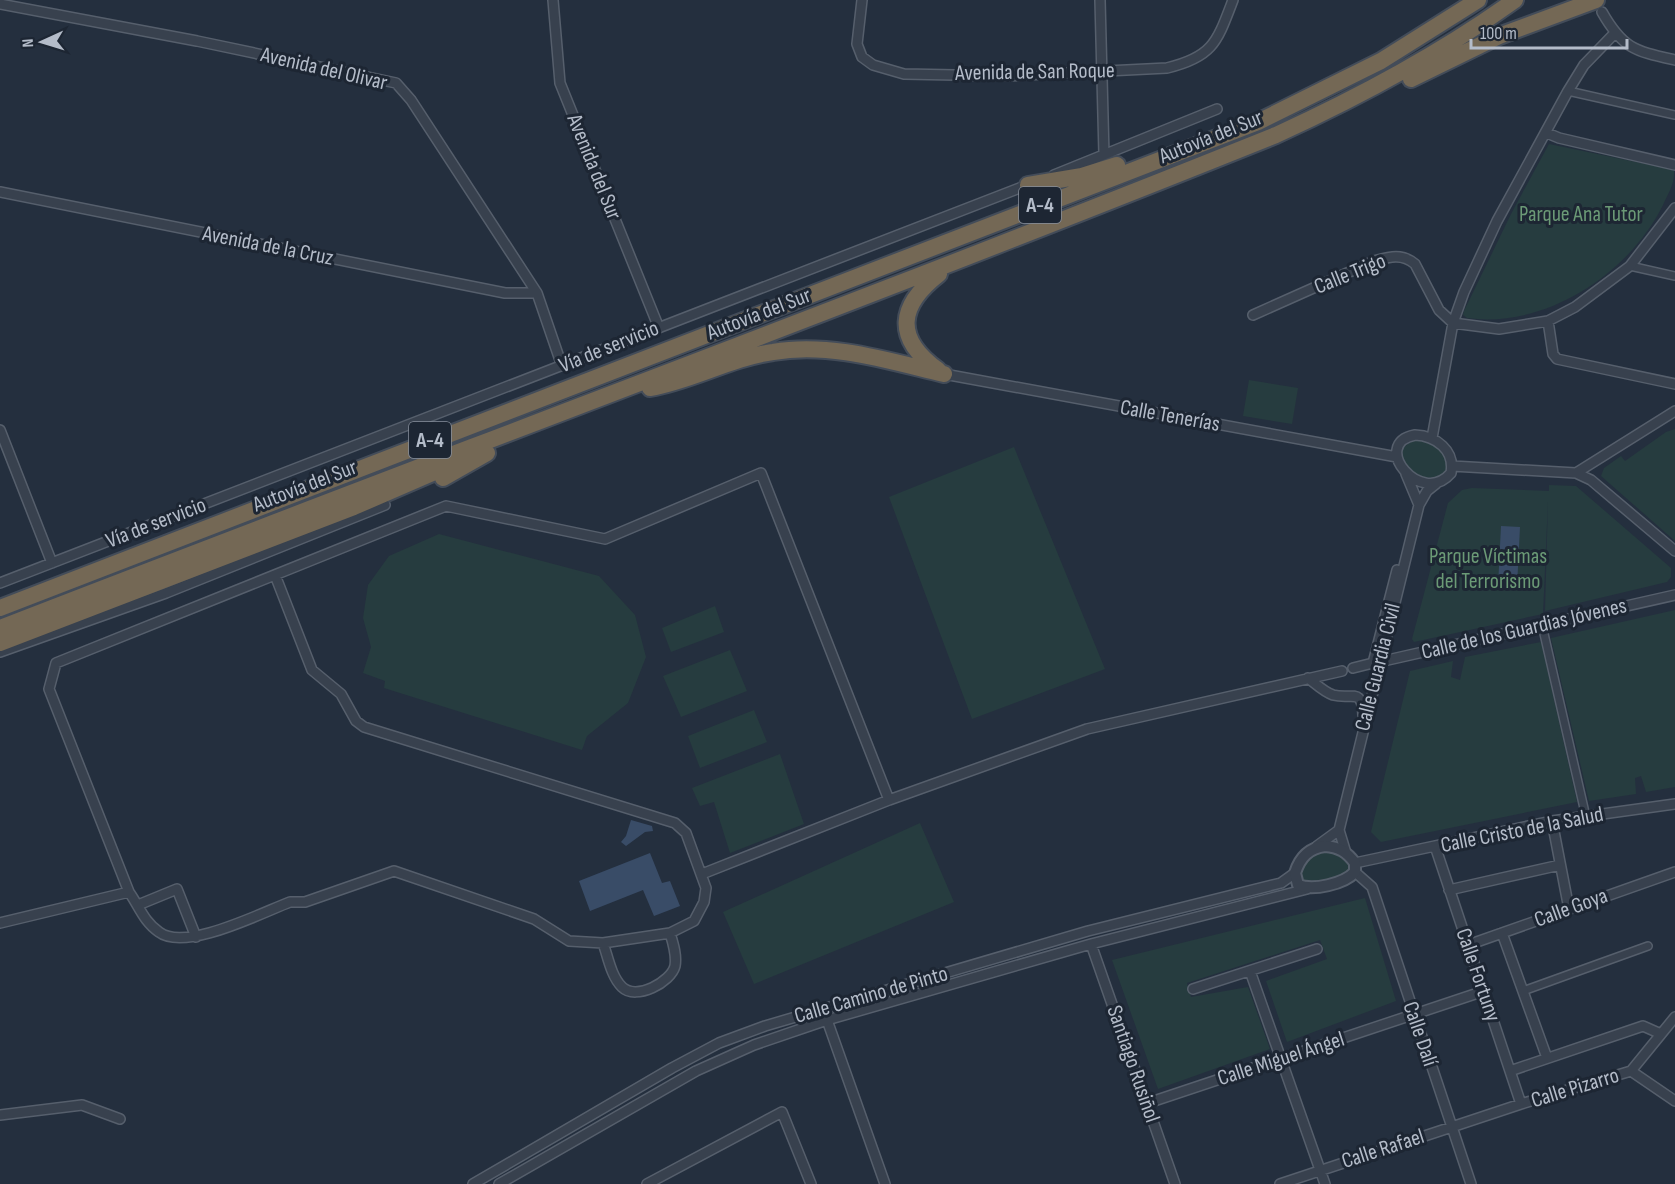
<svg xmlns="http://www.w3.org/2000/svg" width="1675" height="1184" viewBox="0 0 1675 1184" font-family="'Sofia Sans Condensed',sans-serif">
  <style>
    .green { fill: #263c3f }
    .water { fill: #394c67 }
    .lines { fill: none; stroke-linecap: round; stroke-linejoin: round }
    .pedestrian-casing { stroke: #565f6c; stroke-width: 10 }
    .minor-casing { stroke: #565f6c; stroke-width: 12 }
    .tertiary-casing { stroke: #565f6c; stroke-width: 14 }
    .motorway-casing { stroke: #434c59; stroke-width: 20 }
    .pedestrian { stroke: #38414e; stroke-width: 7 }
    .minor { stroke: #38414e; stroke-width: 9 }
    .tertiary { stroke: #38414e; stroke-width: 10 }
    .motorway { stroke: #746855; stroke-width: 16 }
    .labels { text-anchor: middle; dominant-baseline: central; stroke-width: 6; stroke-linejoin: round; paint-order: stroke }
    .shield { fill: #1d2633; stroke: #878f9c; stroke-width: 1.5 }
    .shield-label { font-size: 21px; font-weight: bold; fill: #b4bcc9 }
    .street-label { font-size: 22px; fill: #b4bcc9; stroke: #1d2633 }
    .park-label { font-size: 22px; fill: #6b9a76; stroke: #1d2633 }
  </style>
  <rect width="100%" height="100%" fill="#242f3e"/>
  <!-- green -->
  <path class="green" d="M1549,144L1670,169L1674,171C1675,183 1668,194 1663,205C1629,274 1545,329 1467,318L1463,315L1464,311L1511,214Z
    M1249,380L1298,388L1292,424L1243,416Z
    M1675,429V541L1601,476L1604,468L1621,456L1625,461L1666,432Z
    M1414,440C1432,441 1448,451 1447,470L1442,476C1423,483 1401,469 1402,448Z
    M1014,447L1105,669L972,719L889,497Z
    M1549,485L1576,486L1671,568V577L1667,582L1545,611L1548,501L1543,614L1414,642L1412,639L1448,503L1462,490L1472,488L1549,491Z
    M439,534L599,576L635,615L646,657L628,703L587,736L582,750L384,688L385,681L363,673L371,647L363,618L368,585L389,556Z
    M715,606L724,632L671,652L662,628Z
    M1675,610V787L1646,792L1641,776L1635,778L1636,794L1589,801L1551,638Z
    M1541,642L1577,802L1381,842L1371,832L1410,671L1453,661L1451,677L1460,680L1465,657Z
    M730,650L747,691L681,717L663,676Z
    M754,710L767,742L700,768L688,736Z
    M780,754L804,824L730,853L714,802L700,806L692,788Z
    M920,823L954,902L754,984L723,912Z
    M1328,851L1336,854L1350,865C1346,880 1316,885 1304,882L1301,876C1304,861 1312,852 1328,851Z
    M1365,898L1396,1001L1287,1042L1266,981L1327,959L1320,940L1187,983L1191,997L1248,987L1270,1049L1158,1089L1112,960Z"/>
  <!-- water -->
  <path class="water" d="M1501,526L1520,527L1517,587L1498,586Z
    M631,820L652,826L653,831L645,832L626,846L621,842L626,836Z
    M650,853L662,883L670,881L680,906L654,916L643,890L590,911L579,881Z"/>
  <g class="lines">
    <defs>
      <path id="pedestrian" d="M1568,91L1675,115
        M1630,266L1675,276
        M1542,625L1586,817
        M1523,991L1648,946"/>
      <path id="minor" d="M553,0L560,83L659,328
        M862,0L857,44L862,57L873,65L904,74L1006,76L1167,68C1213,57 1217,42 1233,0
        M1100,0L1104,155
        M0,4L197,41L396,83L411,100L537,293L562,366
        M1602,12C1623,49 1635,51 1675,60
        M1547,133L1559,138L1675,165
        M1054,175L1217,109
        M0,192L505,293H537
        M1253,315L1374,261C1389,257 1402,253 1415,264L1439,310L1453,323L1499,329L1548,321L1575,307L1630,266L1675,208
        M1548,321L1553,354L1557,359L1675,384
        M944,374L1397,457
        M0,430L52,563
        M1415,435C1436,436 1455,450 1451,473C1421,508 1369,444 1415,435Z
        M1432,438L1453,323L1464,292L1497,221L1568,91L1584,65L1614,34
        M1452,466L1576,473L1591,480L1675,551
        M1576,473L1675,411
        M1406,474L1419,505
        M0,583L1030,184
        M0,652L166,593L385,505
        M1379,662L1675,595
        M1353,668L1373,663L1397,570
        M1308,678C1316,684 1324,692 1333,695C1352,700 1362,687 1363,715
        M1552,821L1569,909
        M1339,830L1419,505L1427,491L1437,483
        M1339,830L1346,853
        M1317,846L1339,830
        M1435,846L1521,1104
        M1355,863L1552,821L1675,804
        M1355,872L1372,887L1471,1184
        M702,874L889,800L1087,729L1342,671
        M1449,890L1560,865
        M129,892C139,906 144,922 159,932C185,952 261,913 290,902H305L394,871L534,919L569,941L603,943L670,933L694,921L704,902L706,888L686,833L675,823L364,727L356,721L341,694L312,670L275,575
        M138,905L177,889L196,937
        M0,923L129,892L49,689L56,663L446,506L605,539L761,473L889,800
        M1502,933L1547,1058
        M603,943C608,957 611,976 622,987C636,1001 671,982 675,966C677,955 673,943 670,933
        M1091,944L1175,1184
        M1468,945L1675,872
        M1250,971L1325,1184
        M1193,989L1317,949
        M827,1020L885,1184
        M1510,1071L1643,1026L1661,1034
        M1631,1071L1675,1101
        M1148,1103L1484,991
        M0,1115L82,1105L120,1119
        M473,1184L672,1068L719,1043L765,1026L1088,931L1281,883L1295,873
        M499,1184L696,1071L754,1045L827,1020L1091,944L1307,889
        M647,1184L782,1112L811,1184
        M1280,1184L1521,1104L1631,1071L1675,1017"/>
      <path id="tertiary" d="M1325,846C1339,847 1347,852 1355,863V872C1344,884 1313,891 1298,885L1295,873C1300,857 1309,848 1325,846Z"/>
      <path id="motorway" d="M1411,79L1499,36L1596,0
        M1028,185L1082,176L1117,165
        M938,370C894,338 898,306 939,274
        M650,388C692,381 730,358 773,352C830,342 889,361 944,374
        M443,478L487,453
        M0,608L1258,122L1381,61L1478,0
        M0,628C425,463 853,305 1276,135C1359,97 1440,54 1515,0
        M0,643L354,507L451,465"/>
    </defs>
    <!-- pedestrian casing -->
    <use href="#pedestrian" class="pedestrian-casing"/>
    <!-- minor casing -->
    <use href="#minor" class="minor-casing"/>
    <!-- tertiary casing -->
    <use href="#tertiary" class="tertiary-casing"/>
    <!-- motorway casing -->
    <use href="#motorway" class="motorway-casing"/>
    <!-- pedestrian -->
    <use href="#pedestrian" class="pedestrian"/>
    <!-- minor -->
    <use href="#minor" class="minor"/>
    <!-- tertiary -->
    <use href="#tertiary" class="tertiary"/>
    <!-- motorway -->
    <use href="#motorway" class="motorway"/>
  </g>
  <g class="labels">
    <!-- shield labels -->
    <g class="shield">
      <rect x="1019" y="187" width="42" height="36" rx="4.5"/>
      <rect x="409" y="422" width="42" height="36" rx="4.5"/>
    </g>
    <g class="shield-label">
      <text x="1040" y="205">A-4</text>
      <text x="430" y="440">A-4</text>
    </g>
    <!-- street labels -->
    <g class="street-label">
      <text transform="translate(324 69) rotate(13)">Avenida del Olivar</text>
      <text transform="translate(1035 72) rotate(-1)">Avenida de San Roque</text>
      <text transform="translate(1211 137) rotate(-22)">Autovía del Sur</text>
      <text transform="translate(594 167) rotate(68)">Avenida del Sur</text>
      <text transform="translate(268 246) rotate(11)">Avenida de la Cruz</text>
      <text transform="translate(1350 274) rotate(-22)">Calle Trigo</text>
      <text transform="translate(759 314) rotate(-21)">Autovía del Sur</text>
      <text transform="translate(609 347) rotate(-22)">Vía de servicio</text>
      <text transform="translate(1170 416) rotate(10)">Calle Tenerías</text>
      <text transform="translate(305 486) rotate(-21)">Autovía del Sur</text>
      <text transform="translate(156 523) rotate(-21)">Vía de servicio</text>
      <text transform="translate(1524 629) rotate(-13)">Calle de los Guardias Jóvenes</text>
      <text transform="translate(1378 667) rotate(-76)">Calle Guardia Civil</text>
      <text transform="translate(1522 830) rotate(-11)">Calle Cristo de la Salud</text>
      <text transform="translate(1571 908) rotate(-20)">Calle Goya</text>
      <text transform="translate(1478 975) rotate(71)">Calle Fortuny</text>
      <text transform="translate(871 995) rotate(-16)">Calle Camino de Pinto</text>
      <text transform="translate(1420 1034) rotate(71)">Calle Dalí</text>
      <text transform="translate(1281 1059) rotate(-18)">Calle Miguel Ángel</text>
      <text transform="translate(1133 1064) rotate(71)">Santiago Rusiñol</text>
      <text transform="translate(1575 1088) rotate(-17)">Calle Pizarro</text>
      <text transform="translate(1383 1149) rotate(-18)">Calle Rafael</text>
    </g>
    <!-- park labels -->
    <g class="park-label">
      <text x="1581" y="214">Parque Ana Tutor</text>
      <text x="1488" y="556">Parque Víctimas<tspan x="1488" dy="25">del Terrorismo</tspan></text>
    </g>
  </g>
  <!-- north arrow -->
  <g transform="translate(42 42) rotate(266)" stroke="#1d2633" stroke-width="4.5" paint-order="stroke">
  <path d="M0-4.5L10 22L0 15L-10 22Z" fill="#b4bcc9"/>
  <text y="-9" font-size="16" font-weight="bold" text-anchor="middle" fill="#b4bcc9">N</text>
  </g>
  <!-- scale -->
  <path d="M1471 39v9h156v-9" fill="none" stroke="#b4bcc9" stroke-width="3"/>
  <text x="1480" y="39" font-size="18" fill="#b4bcc9" stroke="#1d2633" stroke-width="4.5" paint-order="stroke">100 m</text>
</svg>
